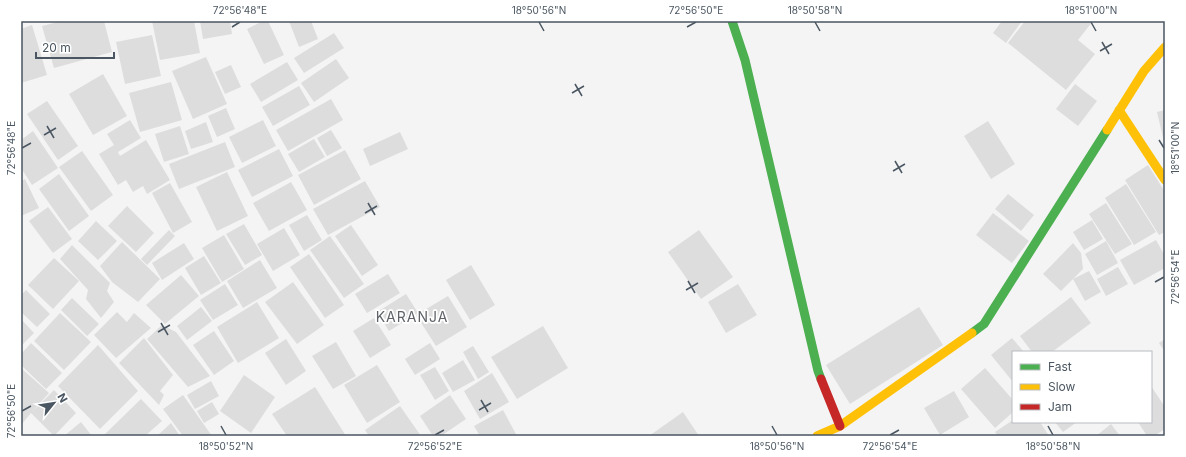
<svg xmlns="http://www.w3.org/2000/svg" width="1186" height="457" viewBox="0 0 1186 457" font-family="Inter,sans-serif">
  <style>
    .building { fill: #ddddde }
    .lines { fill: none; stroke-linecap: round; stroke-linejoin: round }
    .fast { stroke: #4caf50; stroke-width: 9 }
    .slow { stroke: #ffc107; stroke-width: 9 }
    .jam { stroke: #c62828; stroke-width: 9 }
    .ticks { fill: none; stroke: #4a5661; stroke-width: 1.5 }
    .labels { text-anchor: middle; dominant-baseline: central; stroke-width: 3.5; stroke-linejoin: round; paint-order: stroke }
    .quarter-label { font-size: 14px; letter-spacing: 1px; fill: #5f6368; stroke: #fff }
    .neatline { fill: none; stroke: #4a5661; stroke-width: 1.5 }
    .ticks-label { font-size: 10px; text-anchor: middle; fill: #4a5661 }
  </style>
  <rect width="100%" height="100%" fill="#f4f4f4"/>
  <!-- building -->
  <path class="building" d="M62,21H104L112,52L54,68L42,26Z
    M152,21H194L200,53L160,60Z
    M200,21H230L232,34L203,39Z
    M263,21H268L284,55L264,64L247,29Z
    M289,21H311L318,39L299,47Z
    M1002,21H1022L1006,43L993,33Z
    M1025,21H1032L1035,23L1037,21H1093L1078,40L1095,54L1066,90L1008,43Z
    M32,25L47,75L21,83V29Z
    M334,33L344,48L304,73L294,58Z
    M152,35L161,76L125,84L116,42Z
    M206,57L227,104L193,119L172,71Z
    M336,59L349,78L314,102L301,83Z
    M287,62L298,80L261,102L250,84Z
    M231,65L241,87L225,94L215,72Z
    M103,74L127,116L93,135L69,94Z
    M171,82L182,120L140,132L129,93Z
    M1075,84L1097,101L1078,126L1056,109Z
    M299,86L310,105L273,126L262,107Z
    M331,99L343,120L288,151L276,130Z
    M47,101L78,146L58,160L27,114Z
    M226,108L235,129L217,137L208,116Z
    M1165,110V142H1164L1157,112Z
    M130,120L141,138L118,152L120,156L146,140L170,180L147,194L143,186L133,192L126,180L118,185L99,154L114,145L107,134Z
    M263,120L276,146L242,163L229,137Z
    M988,121L1015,164L991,179L964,136Z
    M206,122L213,142L191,149L185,131Z
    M180,126L189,154L164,162L155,134Z
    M331,130L342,148L327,156L317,138Z
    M33,131L58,168L32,185L21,168V140Z
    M400,132L408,149L370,166L363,149Z
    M314,139L325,157L299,172L288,154Z
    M225,142L235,167L179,189L169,164Z
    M279,149L293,176L252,197L238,170Z
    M345,150L361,179L314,205L298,175Z
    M82,151L113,195L91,211L59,167Z
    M1148,165L1165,192V232L1159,235L1125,180Z
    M227,172L248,216L217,231L196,187Z
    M59,174L89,216L69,231L39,189Z
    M25,179L39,208L21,216V181Z
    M365,181L380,207L328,235L313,209Z
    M291,182L307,210L269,231L253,203Z
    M170,183L192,222L173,233L152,193Z
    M1126,184L1156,232L1134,245L1105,198Z
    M1008,194L1034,215L1021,231L995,209Z
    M1106,203L1132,244L1115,254L1089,214Z
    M127,206L154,233L136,252L108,226Z
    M48,207L72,239L53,253L29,221Z
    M993,213L1029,241L1012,263L976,235Z
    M307,215L322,240L304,251L289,225Z
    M1092,220L1103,239L1084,250L1073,232Z
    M96,221L117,241L98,260L78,241Z
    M244,224L262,255L245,265L226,234Z
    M351,225L378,265L362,276L335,236Z
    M284,228L300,255L273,271L257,244Z
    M169,230L175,236L147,265L141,259Z
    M699,230L733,277L701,299L668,252Z
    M224,235L244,269L222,282L202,248Z
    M330,236L364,284L344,298L310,250Z
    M1156,240L1165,256V268L1134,285L1120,260Z
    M1106,241L1118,263L1097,275L1085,254Z
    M122,242L160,279L138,302L112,282L100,266Z
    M184,243L194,259L162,280L152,263Z
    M1073,243L1081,253L1083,269L1061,291L1043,274Z
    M72,245L110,283L107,291L114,302L101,318L86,299L88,290L60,259Z
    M309,254L344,305L325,318L290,267Z
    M204,256L221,283L201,295L185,268Z
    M54,258L79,281L53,309L28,285Z
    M260,260L277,288L243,308L227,281Z
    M471,265L495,305L470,320L446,280Z
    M1118,267L1128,284L1106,296L1097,279Z
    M1089,271L1101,292L1085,301L1073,279Z
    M388,274L400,293L367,313L355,294Z
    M181,275L199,296L165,324L146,305Z
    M293,282L324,325L297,344L265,302Z
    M225,284L238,305L213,320L200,300Z
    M738,284L757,315L726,333L708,302Z
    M26,290L50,314L37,327L21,312V295Z
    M406,294L418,313L389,331L377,312Z
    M448,296L467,327L436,346L416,315Z
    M1071,297L1091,323L1052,352H1032L1020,336Z
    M72,298L99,324L87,336L61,310Z
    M257,302L279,338L238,363L217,327Z
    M201,307L212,321L187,340L177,326Z
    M919,307L943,345L850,404L826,365Z
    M117,312L127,322L134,313L151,328L116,358L94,335Z
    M60,313L91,342L64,370L34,341Z
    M374,318L391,345L370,358L353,331Z
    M21,319L34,333L21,346Z
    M162,325L176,332L210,376L188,387L147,339Z
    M543,326L568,368L517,399L491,357Z
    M214,331L234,361L214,375L193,345Z
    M144,338L173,375L160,391L164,395L159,405L119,363Z
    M1012,338L1024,352H1013V382L991,355Z
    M286,339L306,371L286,385L265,353Z
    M1165,339V352L1159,343Z
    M336,342L356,376L333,389L312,356Z
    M31,343L62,373L46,389L21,365V354Z
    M430,343L440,359L415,375L405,359Z
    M98,345L138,391L100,429L58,386Z
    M473,346L489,372L478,379L463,352Z
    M463,360L475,380L453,392L442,373Z
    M377,365L400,402L367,423L344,385Z
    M435,367L449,391L435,400L420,375Z
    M21,368L49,393L32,412L54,390L76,413L54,436L31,413L21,425Z
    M985,368L1013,400V412L995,428L961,389Z
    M492,373L509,402L480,419L464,391Z
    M244,375L275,397L251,433L220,411Z
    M211,381L219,396L195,409L187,395Z
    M1151,386L1165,407V429L1154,436H1147L1138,422H1151Z
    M315,387L346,436H287L272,414Z
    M954,391L969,417L940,435L924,408Z
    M183,395L212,436H183L163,409Z
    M450,395L466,419L441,436H433L420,416Z
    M141,399L162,421L145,436H103Z
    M212,402L219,414L204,423L197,411Z
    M400,406L421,436H369L365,430Z
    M503,410L517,436H480L474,426Z
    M683,412L699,436H649Z
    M1013,420V422H1040L1049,436H998L995,432Z
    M81,422L92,436H64Z
    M1055,422H1077L1063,432Z
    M171,423L180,436H157Z
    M1111,424L1120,436H1096Z"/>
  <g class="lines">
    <!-- fast -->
    <path class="fast" d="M732,21L745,60L818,371L821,379
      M972,333L984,324L1107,130"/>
    <!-- slow -->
    <path class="slow" d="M1119,110L1165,180
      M1107,130L1144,71L1165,47
      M817,436L840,426L972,333"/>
    <!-- jam -->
    <path class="jam" d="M821,379L840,426"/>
  </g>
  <!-- ticks -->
  <path class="ticks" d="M539,22L544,31M815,22L820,31M1091,22L1096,31M232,27L240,22M687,27L696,22M1102,42L1109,54M1100,51L1112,44M575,84L582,96M572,93L584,86M47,126L54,138M44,135L56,128M1159,140L1164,148M22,148L31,143M895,161L902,173M893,171L905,164M368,203L375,215M365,213L377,206M688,281L695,293M1155,282L1164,277M686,290L698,283M161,323L168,335M158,332L170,325M481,400L488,412M479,410L491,403M22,411L31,406M221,426L226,435M772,426L777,435M1048,426L1053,435M435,435L444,430M890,435L899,430"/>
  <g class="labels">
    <!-- quarter labels -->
    <g class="quarter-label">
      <text x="412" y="316">KARANJA</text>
    </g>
  </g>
  <!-- border -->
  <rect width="1186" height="457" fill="none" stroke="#ffffff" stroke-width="44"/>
  <!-- legend -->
  <rect x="1012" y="351" width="140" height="72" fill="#ffffff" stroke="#b7bbc0"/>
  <rect x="1020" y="364" width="20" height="6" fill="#4caf50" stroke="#b7bbc0"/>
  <text x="1048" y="371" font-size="12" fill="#4a5661">Fast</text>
  <rect x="1020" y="384" width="20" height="6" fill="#ffc107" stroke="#b7bbc0"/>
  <text x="1048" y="391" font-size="12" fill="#4a5661">Slow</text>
  <rect x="1020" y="404" width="20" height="6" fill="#c62828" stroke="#b7bbc0"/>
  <text x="1048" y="411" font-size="12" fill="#4a5661">Jam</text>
  <!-- north arrow -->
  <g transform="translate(54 403) rotate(60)" stroke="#ffffff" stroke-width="3" paint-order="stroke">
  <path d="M0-3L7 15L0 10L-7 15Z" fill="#4a5661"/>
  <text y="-6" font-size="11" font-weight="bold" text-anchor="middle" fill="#4a5661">N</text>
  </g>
  <!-- scale -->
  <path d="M36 52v6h78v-6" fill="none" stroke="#4a5661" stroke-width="2"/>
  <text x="42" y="52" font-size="12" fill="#4a5661" stroke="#ffffff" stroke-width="3" paint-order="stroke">20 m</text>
  <rect x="22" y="22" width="1142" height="413" class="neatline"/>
  <g class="ticks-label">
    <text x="240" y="14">72°56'48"E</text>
    <text x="539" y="14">18°50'56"N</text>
    <text x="696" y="14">72°56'50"E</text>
    <text x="815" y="14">18°50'58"N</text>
    <text x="1091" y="14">18°51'00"N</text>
    <text transform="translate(11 148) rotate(-90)" y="4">72°56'48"E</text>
    <text transform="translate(1175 148) rotate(-90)" y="4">18°51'00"N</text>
    <text transform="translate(1175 277) rotate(-90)" y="4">72°56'54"E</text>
    <text transform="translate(11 411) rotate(-90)" y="4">72°56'50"E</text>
    <text x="226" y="450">18°50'52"N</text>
    <text x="435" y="450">72°56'52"E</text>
    <text x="777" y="450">18°50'56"N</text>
    <text x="890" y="450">72°56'54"E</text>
    <text x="1053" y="450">18°50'58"N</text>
  </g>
</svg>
